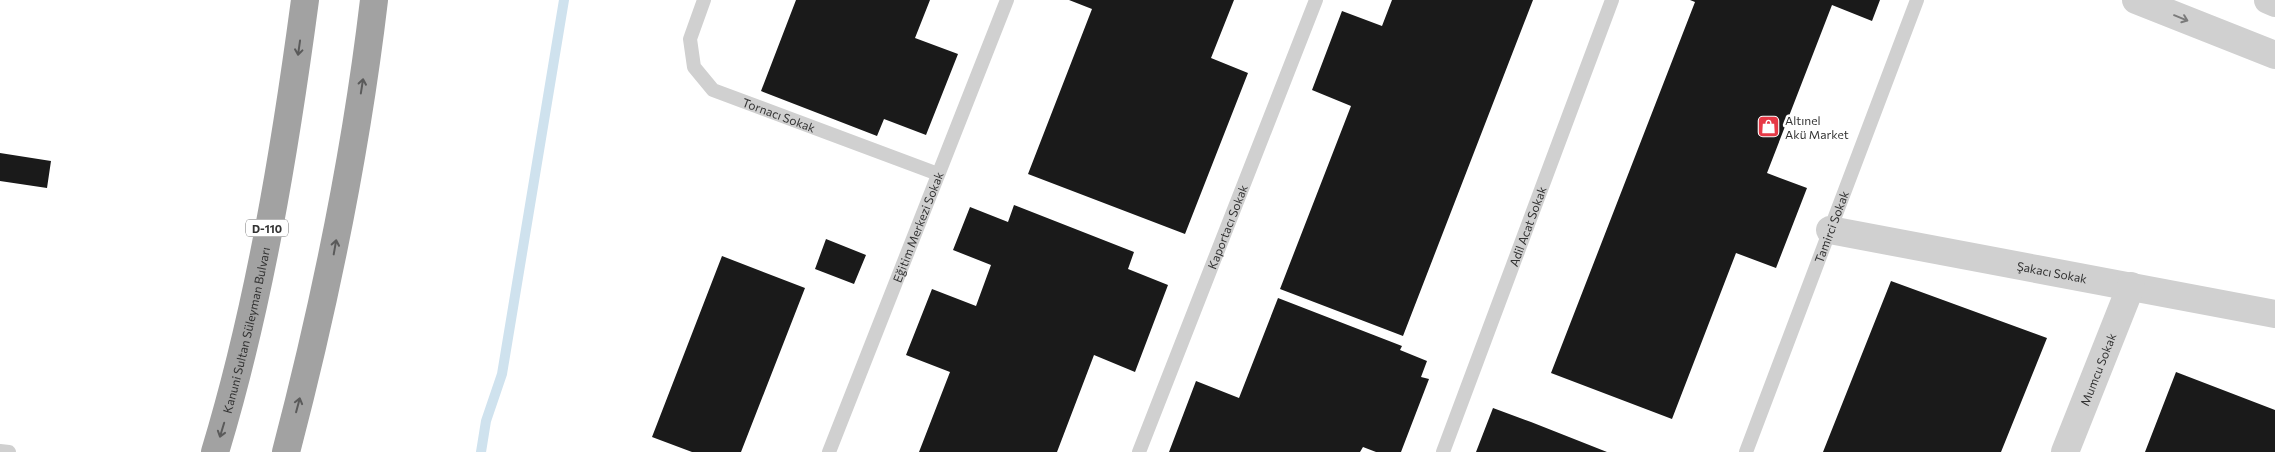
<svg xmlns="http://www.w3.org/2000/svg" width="2275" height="452" viewBox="0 0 2275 452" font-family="Commissioner,sans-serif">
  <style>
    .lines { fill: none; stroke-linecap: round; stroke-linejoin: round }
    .stream { stroke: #cfe2ee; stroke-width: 10 }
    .building { fill: #1a1a1a }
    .service { stroke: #d0d0d0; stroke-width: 14 }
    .minor { stroke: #d0d0d0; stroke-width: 28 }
    .tertiary { stroke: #d0d0d0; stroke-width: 28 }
    .trunk { stroke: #a2a2a2; stroke-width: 28 }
    .oneway { stroke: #7a7a7a }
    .oneway2 { stroke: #5a5a5a }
    .labels { text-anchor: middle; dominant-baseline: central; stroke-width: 5; stroke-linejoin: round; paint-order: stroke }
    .shield { fill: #fff; stroke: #707070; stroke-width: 1 }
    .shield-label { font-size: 11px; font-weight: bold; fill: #333 }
    .street-label { font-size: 12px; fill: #333; stroke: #fff }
    .poi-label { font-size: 12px; fill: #333; stroke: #fff; text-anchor: start }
  </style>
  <rect width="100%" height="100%" fill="#fff"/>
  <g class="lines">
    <!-- stream -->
    <path class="stream" d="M481,452L486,421L502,374L564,0"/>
  </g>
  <!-- building -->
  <path class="building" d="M796,0H930L915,38L958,54L926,135L884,119L877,136L761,91Z
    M1069,0H1234L1211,58L1248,73L1185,234L1028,174L1092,9Z
    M1392,0H1533L1403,336L1280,289L1351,106L1312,90L1342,11L1382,26Z
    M1690,0H1880L1872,21L1832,5L1767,173L1807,188L1776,268L1736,253L1672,419L1551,373L1695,2Z
    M0,153L51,161L47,188L0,181Z
    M1014,205L1134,252L1128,269L1168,285L1135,372L1094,355L1057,452H919L950,372L906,355L932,289L976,306L991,265L953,250L970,207L1008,222Z
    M826,239L866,255L854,284L815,269Z
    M722,256L805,288L741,452H692L652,437Z
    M1891,281L2047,338L2001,452H1823Z
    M1278,298L1402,346L1400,350L1427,361L1421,377L1429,379L1401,452H1376L1363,447L1360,452H1169L1196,381L1239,398Z
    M2176,372L2275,410V452H2145Z
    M1493,408L1531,422L1607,452H1476Z"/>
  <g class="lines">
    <!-- service -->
    <g class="service">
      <path id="s1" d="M704,0L690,39L694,67L713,90L938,174"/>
      <path d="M0,451L9,452"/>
      <path id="s2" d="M829,452L1007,0"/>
      <path id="s3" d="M1139,452L1316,0"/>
      <path id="s4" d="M1443,452L1612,0"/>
      <path id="s5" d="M1746,452L1917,0"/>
    </g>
    <!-- minor -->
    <g class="minor">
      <path id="s6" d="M1830,230L2275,314"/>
      <path id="s7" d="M2065,452L2131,286"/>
    </g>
    <!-- tertiary -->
    <path class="tertiary" d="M2136,0L2275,55
      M2268,0L2275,3"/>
    <!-- trunk -->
    <g class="trunk">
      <path id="s8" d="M215,452C259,307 285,150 305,0"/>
      <path d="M286,452C325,303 356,153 374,0"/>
    </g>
  </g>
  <!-- one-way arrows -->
  <defs><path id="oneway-shaft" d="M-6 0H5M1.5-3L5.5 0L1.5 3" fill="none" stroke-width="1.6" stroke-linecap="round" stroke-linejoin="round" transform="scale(1.25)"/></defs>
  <use class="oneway" href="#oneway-shaft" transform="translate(2181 18) rotate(22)"/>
  <g class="oneway2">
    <use href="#oneway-shaft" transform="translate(299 48) rotate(98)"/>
    <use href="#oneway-shaft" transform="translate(362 86) rotate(-81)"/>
    <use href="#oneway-shaft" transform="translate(335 247) rotate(-80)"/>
    <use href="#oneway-shaft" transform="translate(298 405) rotate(-75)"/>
    <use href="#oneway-shaft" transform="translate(222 430) rotate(107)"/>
  </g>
  <!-- icons -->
  <defs>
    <symbol id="shop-square" viewBox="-11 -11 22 22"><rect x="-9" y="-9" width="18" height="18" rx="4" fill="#e63946" stroke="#fff"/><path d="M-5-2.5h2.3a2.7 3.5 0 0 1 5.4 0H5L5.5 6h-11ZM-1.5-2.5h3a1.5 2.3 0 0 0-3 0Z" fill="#fff"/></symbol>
  </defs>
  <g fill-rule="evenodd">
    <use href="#shop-square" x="1756" y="114" width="25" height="25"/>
  </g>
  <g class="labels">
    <!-- shield labels -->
    <rect class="shield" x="246" y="219.5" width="42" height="17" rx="4"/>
    <g class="shield-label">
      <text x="267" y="228">D-110</text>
    </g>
    <!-- street labels -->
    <g class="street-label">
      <text stroke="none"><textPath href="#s1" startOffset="170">Tornacı Sokak</textPath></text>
      <text stroke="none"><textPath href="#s2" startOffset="242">Eğitim Merkezi Sokak</textPath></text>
      <text stroke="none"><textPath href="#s3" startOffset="242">Kaportacı Sokak</textPath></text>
      <text stroke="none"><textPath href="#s4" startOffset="241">Adil Acat Sokak</textPath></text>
      <text stroke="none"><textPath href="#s5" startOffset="241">Tamirci Sokak</textPath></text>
      <text stroke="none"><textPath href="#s6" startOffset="226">Şakacı Sokak</textPath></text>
      <text stroke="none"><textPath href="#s8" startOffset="126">Kanuni Sultan Süleyman Bulvarı</textPath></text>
      <text stroke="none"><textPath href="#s7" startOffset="89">Mumcu Sokak</textPath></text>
    </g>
    <!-- poi labels -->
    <g class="poi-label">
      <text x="1785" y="120">Altınel<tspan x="1785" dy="14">Akü Market</tspan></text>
    </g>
  </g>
</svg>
